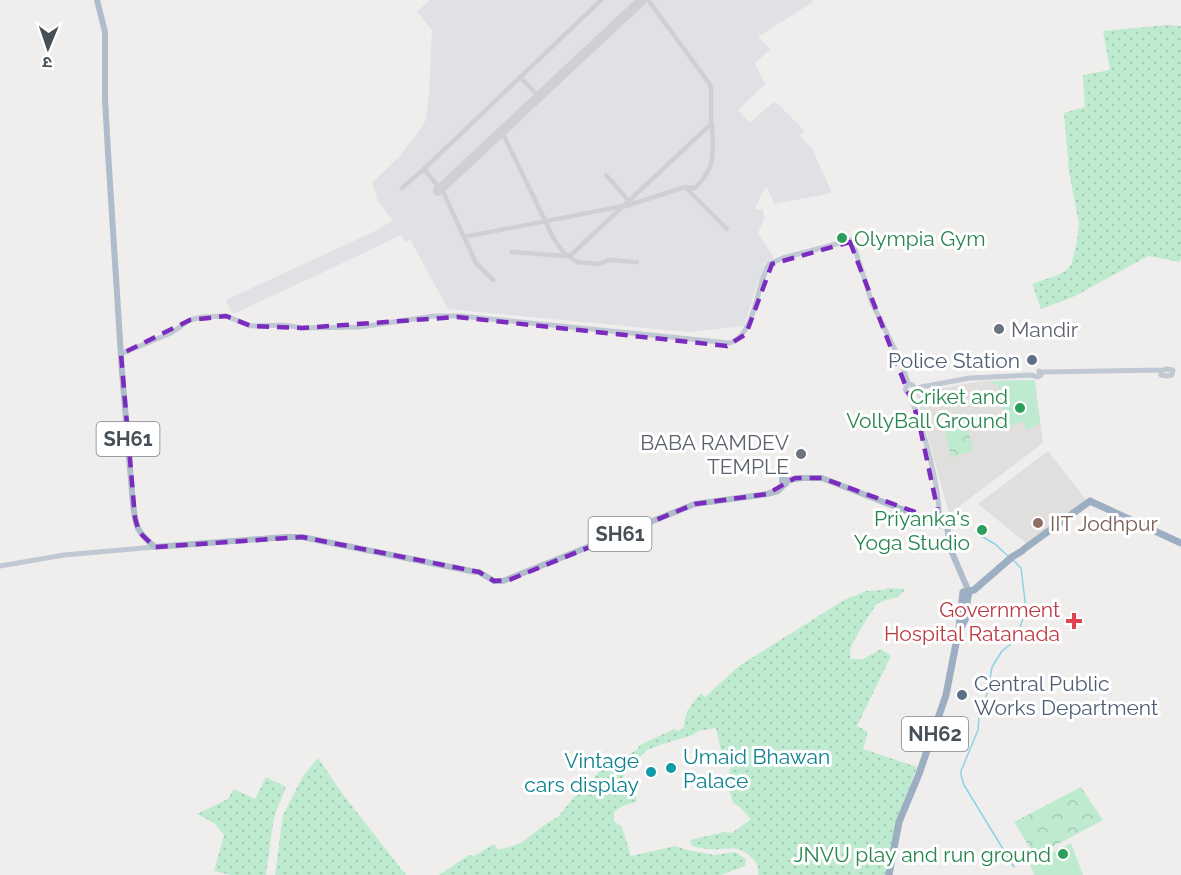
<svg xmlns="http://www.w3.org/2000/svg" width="1181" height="875" viewBox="0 0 1181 875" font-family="Raleway,'Noto Sans Devanagari',sans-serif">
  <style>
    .education { fill: #e1dede }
    .airport { fill: #dfe1e5 }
    .grass { fill: url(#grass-dots) }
    .park { fill: url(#park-crowns) }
    .garden { fill: #beebd0 }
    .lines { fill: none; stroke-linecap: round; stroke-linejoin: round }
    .stream { stroke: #8dd2e6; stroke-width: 1.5 }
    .taxiway { stroke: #d0d0d2; stroke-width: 4.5 }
    .runway { stroke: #d0d0d2; stroke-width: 10 }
    .secondary { stroke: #bfc8d3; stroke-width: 5 }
    .primary { stroke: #aebccb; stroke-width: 6 }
    .trunk { stroke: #9baec2; stroke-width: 7 }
    .marked { fill: none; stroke: #7b2cbf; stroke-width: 4.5; stroke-dasharray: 12 8; stroke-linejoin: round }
    .leisure-dot { fill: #2e9e5b; stroke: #fff; stroke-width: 2 }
    .worship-dot { fill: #6b7280; stroke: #fff; stroke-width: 2 }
    .service-dot { fill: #5c6f8a; stroke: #fff; stroke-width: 2 }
    .education-dot { fill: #8d6e63; stroke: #fff; stroke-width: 2 }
    .health-dot { fill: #e0444e; stroke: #fff; stroke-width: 2 }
    .culture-dot { fill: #0f9aa8; stroke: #fff; stroke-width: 2 }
    .labels { text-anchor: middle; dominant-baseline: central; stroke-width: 6; stroke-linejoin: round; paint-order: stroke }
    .shield { fill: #fff; stroke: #7e848b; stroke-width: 1.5 }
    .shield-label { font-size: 20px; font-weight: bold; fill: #475059 }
    .leisure-label { font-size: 21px; fill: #27864d; stroke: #fff; text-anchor: end }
    .worship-label { font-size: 21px; fill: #5b616d; stroke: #fff; text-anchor: start }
    .service-label { font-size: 21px; fill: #4e5e75; stroke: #fff; text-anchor: end }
    .education-label { font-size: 21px; fill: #785e54; stroke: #fff; text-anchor: start }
    .health-label { font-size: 21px; fill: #be3a42; stroke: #fff; text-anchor: end }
    .culture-label { font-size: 21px; fill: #0d838f; stroke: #fff; text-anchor: start }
  </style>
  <defs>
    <pattern id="grass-dots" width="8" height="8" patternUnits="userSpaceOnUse" patternTransform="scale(1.5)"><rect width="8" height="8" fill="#beebd0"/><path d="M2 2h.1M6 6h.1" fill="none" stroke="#a5cbb5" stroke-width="1.8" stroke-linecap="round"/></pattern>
    <pattern id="park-crowns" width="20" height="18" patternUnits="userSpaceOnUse" patternTransform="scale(1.5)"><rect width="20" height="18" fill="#beebd0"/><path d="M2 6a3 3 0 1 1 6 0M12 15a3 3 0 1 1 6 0" fill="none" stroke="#a5cbb5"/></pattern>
  </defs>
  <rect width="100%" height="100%" fill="#f0eded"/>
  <!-- education -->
  <path class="education" d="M1035,380L1043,443L949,514L916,393L982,381Z
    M1048,451L1087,501L1026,543L978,504Z"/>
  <!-- airport -->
  <path class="airport" d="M430,0H813L811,3L758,37L771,49L755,63L765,84L738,110L750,123L771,104L776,102L805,131L800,135L807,145L811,146L832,193L774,204L767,187L764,189L755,209H763L764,219L758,233L774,258L766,262L761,278L756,288L744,326L688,332L448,309L410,239L405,242L401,235L330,269L233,314L226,300L373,232L392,221V219L378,202L372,183L399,157L422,127L426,119L429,94L432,30L417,12Z"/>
  <!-- grass -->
  <path class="grass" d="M1167,25L1181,26V257L1180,262L1148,256L1073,297L1041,309L1032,284L1058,275L1065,271L1071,265L1076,247L1079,224L1069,171L1064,113L1085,107L1083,75L1110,70L1103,31Z
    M888,588L905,589C897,602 887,597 877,604C874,606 854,640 852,645C850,649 850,655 850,659H863L881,649L891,656L857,726L868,732L863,749L917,767L896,824L887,875H758C759,867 758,864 752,858C736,842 726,851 707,849C702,848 697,847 692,846L690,840L724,832L732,833L751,819L739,806L733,803L727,781L731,766L729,758L721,751L716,728L698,731L693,735L663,744L647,750L637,760L624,763L623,791L634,790L637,801L621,807L614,812V821L622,827L631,856L675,846L687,850L714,855L735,852L746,859L745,866L721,875H439L469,855L474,856L494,844L499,850L521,843L547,823L558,817L574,797L589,786L593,779L602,768L637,750L640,745L674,729L678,731L684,728C685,711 690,706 701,693L705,697L739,666L844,600L866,591L883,590Z
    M318,758L344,796L406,875H275L283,815L303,776Z
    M266,777L286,787L276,812L273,823L266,875H231L214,871L224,835L214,823L197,814L228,799L234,789L255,799Z"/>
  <!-- park -->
  <path class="park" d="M966,421L973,451L951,457L944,427Z
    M1081,787L1103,820L1035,856L1014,822Z"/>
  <!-- garden -->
  <path class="garden" d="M1033,380L1035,382L1040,424L1026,430L1024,423L1021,422L1007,427L999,397V388L998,385L989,381Z
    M1071,843L1083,875H1034L1030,864Z"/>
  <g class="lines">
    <!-- stream -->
    <path class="stream" d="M976,533L995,544L1009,557
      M1013,560L1021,568L1026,609L1016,640L1002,651L992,667L988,690L979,717L978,730L961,771V775L964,785L1014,867"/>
    <!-- taxiway -->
    <path class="taxiway" d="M520,77L539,97
      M502,132L554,239L563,252L577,262L598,264L609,260L637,262
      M424,169L444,194L476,263L493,280
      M606,175L629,201
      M402,188L424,169L601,0
      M687,189L727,229
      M462,234L465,236H469L629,205L685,187L695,188C717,166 713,153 712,124
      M512,252L566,256L571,255L711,124V88L709,83L648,0"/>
    <!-- runway -->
    <path class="runway" d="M438,191L642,0"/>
    <!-- secondary -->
    <path class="secondary" d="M121,354L171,333L190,320L202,317L226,316L251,326L284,325L302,328L360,327L434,316H460L730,343C756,334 756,286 769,264L783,258L852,240L872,303L901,362L909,385
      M1166,369L1173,370L1172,375L1167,376L1161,375V371Z
      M1040,372L1164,370
      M905.5 389a4.5 4.5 0 1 1 9 0a4.5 4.5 0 1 1-9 0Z
      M914,390L921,387L970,378L1031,375L1038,377L1041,375L1039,371
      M909,393C924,430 938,480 940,520
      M0,566L64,555L155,547"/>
    <!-- primary -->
    <path class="primary" d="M97,0L105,32V99L108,152L122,372L133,504C136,528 137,532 155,547L286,537H302L476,572
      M788,480L786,484H784L782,482V479L785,478L788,480L801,478H822L940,524
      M939.5 522a4.5 4.5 0 1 1 9 0a4.5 4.5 0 1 1-9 0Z
      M947,526L950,548L969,592
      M479,572L494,581H503L695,504L767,494L778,491L785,484"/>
    <!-- trunk -->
    <path class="trunk" d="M1092,502L1181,543
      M1024,549L1090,501
      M962,626L968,613L967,602L969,592
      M889,875L899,822L919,774L946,695L959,628L963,592L974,590L1012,557L1022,551"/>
  </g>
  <!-- marked area -->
  <path class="marked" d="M850,242L918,418L940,521L822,478H795L767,494L695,504L509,580L494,581L479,572L302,537L155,547L139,532L135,518L121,354L190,320L226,316L251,326L302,328L457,317L727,346L746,334L772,264Z"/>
  <!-- markers -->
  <g class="leisure-dot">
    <circle cx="842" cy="238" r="6"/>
    <circle cx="1020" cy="408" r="6"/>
    <circle cx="982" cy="530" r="6"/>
    <circle cx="1063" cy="854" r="6"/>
  </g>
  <g class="worship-dot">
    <circle cx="999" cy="329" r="6"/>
    <circle cx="801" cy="454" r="6"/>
  </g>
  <g class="service-dot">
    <circle cx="1032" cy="360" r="6"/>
    <circle cx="962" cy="695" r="6"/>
  </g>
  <circle class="education-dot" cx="1038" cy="523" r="6"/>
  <path class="health-dot" d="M1071 612h6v6h6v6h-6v6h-6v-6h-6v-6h6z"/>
  <g class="culture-dot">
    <circle cx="671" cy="768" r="6"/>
    <circle cx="651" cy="772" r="6"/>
  </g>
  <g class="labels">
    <!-- shield labels -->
    <g class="shield">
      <rect x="96.5" y="422" width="63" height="34" rx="4.5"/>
      <rect x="588.5" y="517" width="63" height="34" rx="4.5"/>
      <rect x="902" y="717" width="66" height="34" rx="4.5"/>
    </g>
    <g class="shield-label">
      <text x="128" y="439">SH61</text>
      <text x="620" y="534">SH61</text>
      <text x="935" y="734">NH62</text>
    </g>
    <!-- leisure labels -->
    <g class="leisure-label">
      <text x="854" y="238" text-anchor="start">Olympia Gym</text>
      <text x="1008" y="396">Criket and<tspan x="1008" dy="24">VollyBall Ground</tspan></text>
      <text x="970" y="518">Priyanka's<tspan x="970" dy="24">Yoga Studio</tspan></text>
      <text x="1051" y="854">JNVU play and run ground</text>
    </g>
    <!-- worship labels -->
    <g class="worship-label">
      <text x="1011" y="329">Mandir</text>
      <text x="789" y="442" text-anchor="end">BABA RAMDEV<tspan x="789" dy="24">TEMPLE</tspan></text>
    </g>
    <!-- service labels -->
    <g class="service-label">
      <text x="1020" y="360">Police Station</text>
      <text x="974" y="683" text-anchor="start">Central Public<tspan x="974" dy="24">Works Department</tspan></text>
    </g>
    <!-- education labels -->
    <g class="education-label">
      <text x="1050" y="523">IIT Jodhpur</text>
    </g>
    <!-- health labels -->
    <g class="health-label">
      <text x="1060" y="609">Government<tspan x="1060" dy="24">Hospital Ratanada</tspan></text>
    </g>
    <!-- culture labels -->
    <g class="culture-label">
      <text x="683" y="756">Umaid Bhawan<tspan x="683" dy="24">Palace</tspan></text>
      <text x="639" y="760" text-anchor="end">Vintage<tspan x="639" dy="24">cars display</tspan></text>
    </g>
  </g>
  <!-- north arrow -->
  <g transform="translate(48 48) rotate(182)" stroke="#ffffff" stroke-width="4.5" paint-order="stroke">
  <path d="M0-4.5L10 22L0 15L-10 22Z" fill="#475059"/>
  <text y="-9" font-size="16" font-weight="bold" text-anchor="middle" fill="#475059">उ</text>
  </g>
</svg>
